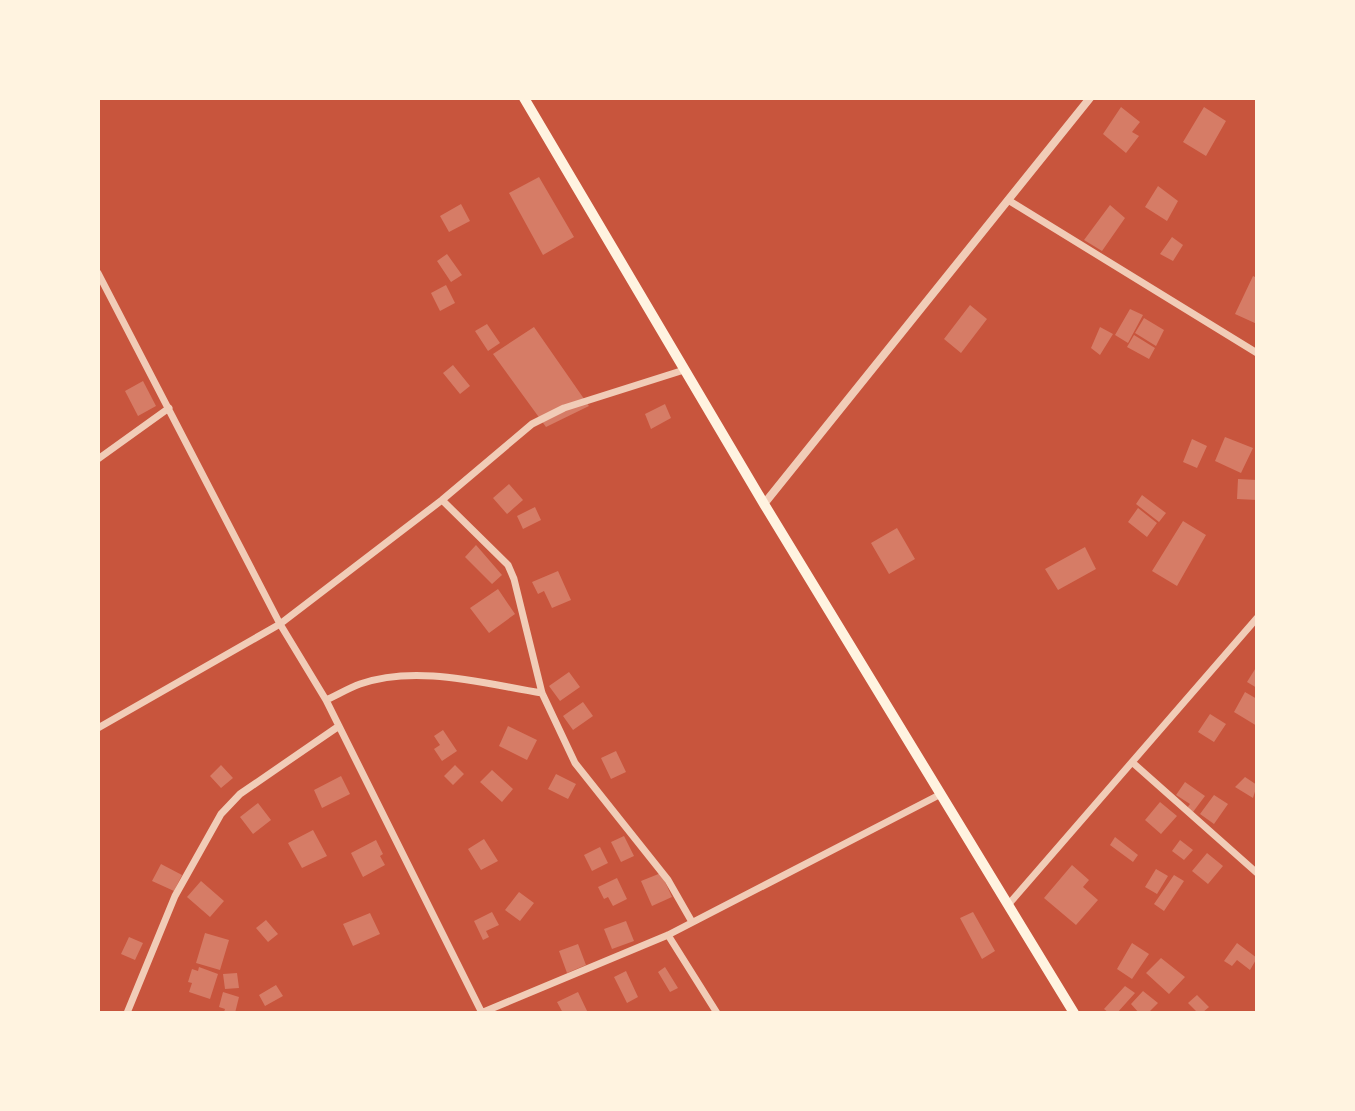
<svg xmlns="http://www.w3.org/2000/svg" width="1355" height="1111" viewBox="0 0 1355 1111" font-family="'Playfair Display',serif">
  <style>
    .building { fill: #d67c66 }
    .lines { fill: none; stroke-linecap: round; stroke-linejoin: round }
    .minor { stroke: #f1ccb7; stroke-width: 7 }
    .tertiary { stroke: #f1ccb7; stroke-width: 8 }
    .primary { stroke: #fff3e0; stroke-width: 10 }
  </style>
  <rect width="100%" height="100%" fill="#c8553d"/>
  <!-- building -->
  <path class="building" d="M1121,107L1140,122L1132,132L1139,136L1126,153L1103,134Z
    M1204,107L1226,121L1206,156L1183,142Z
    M539,177L574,237L543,255L509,193Z
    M1158,186L1178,201L1167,221L1145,207Z
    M461,204L470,221L449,232L440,216Z
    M1110,205L1125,218L1102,251L1084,240Z
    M1172,237L1183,245L1173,261L1160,254Z
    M447,254L462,275L451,282L437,261Z
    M1253,276L1257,278V324L1235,314Z
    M446,285L455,303L440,311L431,293Z
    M970,305L987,319L961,353L944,339Z
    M1130,309L1143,315L1128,343L1115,335Z
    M1144,318L1164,330L1156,346L1135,333Z
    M487,324L500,343L488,351L475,331Z
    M534,327L589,406L546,427L493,354Z
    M1100,327L1113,334L1100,355L1091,348Z
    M1134,335L1155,348L1149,359L1127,347Z
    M453,365L470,386L460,394L443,373Z
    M143,381L156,406L138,416L125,391Z
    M665,404L671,418L651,429L645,414Z
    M1225,437L1253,448L1241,473L1215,461Z
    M1192,439L1207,446L1197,468L1183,462Z
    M1238,479L1257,480V500L1237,499Z
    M509,484L523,500L507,514L493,498Z
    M1142,495L1166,513L1159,522L1136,504Z
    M535,507L541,520L523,529L517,516Z
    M1138,508L1157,523L1147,537L1128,522Z
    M1183,521L1206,535L1177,586L1152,571Z
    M897,528L915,559L889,574L871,543Z
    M476,545L502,575L492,584L465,557Z
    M1085,547L1096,569L1058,590L1045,569Z
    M558,571L571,600L552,608L544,591L538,594L532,582Z
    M498,589L515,614L489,633L470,608Z
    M1257,666V688L1247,682Z
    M569,672L580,687L560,701L549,686Z
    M1245,692L1257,699V726L1234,712Z
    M583,702L593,716L573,730L563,716Z
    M1210,714L1226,724L1214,742L1198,732Z
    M508,726L537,740L527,760L499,746Z
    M443,730L457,751L442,761L434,749L440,745L434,736Z
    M616,751L626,772L611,779L601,758Z
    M221,765L233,778L221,788L210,776Z
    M455,765L464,774L453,785L444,776Z
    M492,770L513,789L502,802L480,782Z
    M556,774L576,784L568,799L548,789Z
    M341,776L350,794L322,808L314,790Z
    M1245,777L1257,785L1253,798L1235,787Z
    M1185,782L1205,796L1193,812L1187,808L1190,804L1176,795Z
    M1214,795L1228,804L1214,824L1200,814Z
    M1160,802L1177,816L1161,834L1145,820Z
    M258,803L271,820L253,834L240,817Z
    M313,830L327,856L302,868L288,843Z
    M624,836L634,856L621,862L611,842Z
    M1115,837L1138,855L1133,862L1110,845Z
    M484,839L498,861L481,870L468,849Z
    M376,840L383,854L380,856L385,865L363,877L351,853Z
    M1180,840L1193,850L1184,860L1172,851Z
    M600,847L608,863L592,871L584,855Z
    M1207,853L1223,866L1208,884L1192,871Z
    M161,864L182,875L174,891L152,881Z
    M1072,865L1089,880L1083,887L1098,900L1076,925L1044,898Z
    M1156,869L1168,876L1157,894L1145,887Z
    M661,873L672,897L652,906L641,881Z
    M1174,875L1184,881L1164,911L1154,904Z
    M617,878L627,899L613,906L608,897L604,899L598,887Z
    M201,881L224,901L210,917L187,897Z
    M519,892L534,903L520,921L505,910Z
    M492,912L499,925L486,931L489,937L483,940L474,921Z
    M973,912L995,951L982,959L960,918Z
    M370,913L380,934L353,946L343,924Z
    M266,920L278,934L268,942L256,928Z
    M626,921L634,941L612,949L604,929Z
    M205,933L229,940L220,970L196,963Z
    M129,937L143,943L135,960L121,954Z
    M1132,943L1149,954L1132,979L1117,969Z
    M1237,943L1257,958L1250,970L1237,960L1232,966L1224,961Z
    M578,944L586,965L567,973L559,951Z
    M1161,958L1185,977L1169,994L1146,973Z
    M199,967L218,974L210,999L189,992L192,983L188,982L192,969L198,971Z
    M665,967L678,988L670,992L658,972Z
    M626,971L638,997L627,1003L614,977Z
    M237,973L239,988L225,989L223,974Z
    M276,985L283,996L265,1006L259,995Z
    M1125,986L1135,993L1117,1013H1109L1104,1009Z
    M1143,991L1158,1003L1148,1013H1139L1131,1004Z
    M223,992L239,997L235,1013L224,1012L225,1009L219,1007Z
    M578,992L588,1013H563L557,1002Z
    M1197,995L1209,1007L1202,1013H1198L1188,1003Z"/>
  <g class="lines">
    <!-- minor -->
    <path class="minor" d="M1008,200L1257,353
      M98,273L280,624L326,700L482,1013
      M98,459L169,408
      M442,500L508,565L514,579L542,693L575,763L668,880L692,922
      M326,700C337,695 349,688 360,684C417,664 485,684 542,693
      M98,728L280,624L442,500L532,424L564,408L684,370
      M1133,763L1257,873
      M1008,905L1257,618
      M668,935L717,1013
      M127,1013L175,896L221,814L240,794L339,726
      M481,1013L668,935L941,794"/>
    <!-- tertiary -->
    <path class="tertiary" d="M764,504L1090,98"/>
    <!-- primary -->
    <path class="primary" d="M524,98L764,504L1074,1013"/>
  </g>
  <!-- border -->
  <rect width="1355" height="1111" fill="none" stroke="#fff3e0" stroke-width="200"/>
</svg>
